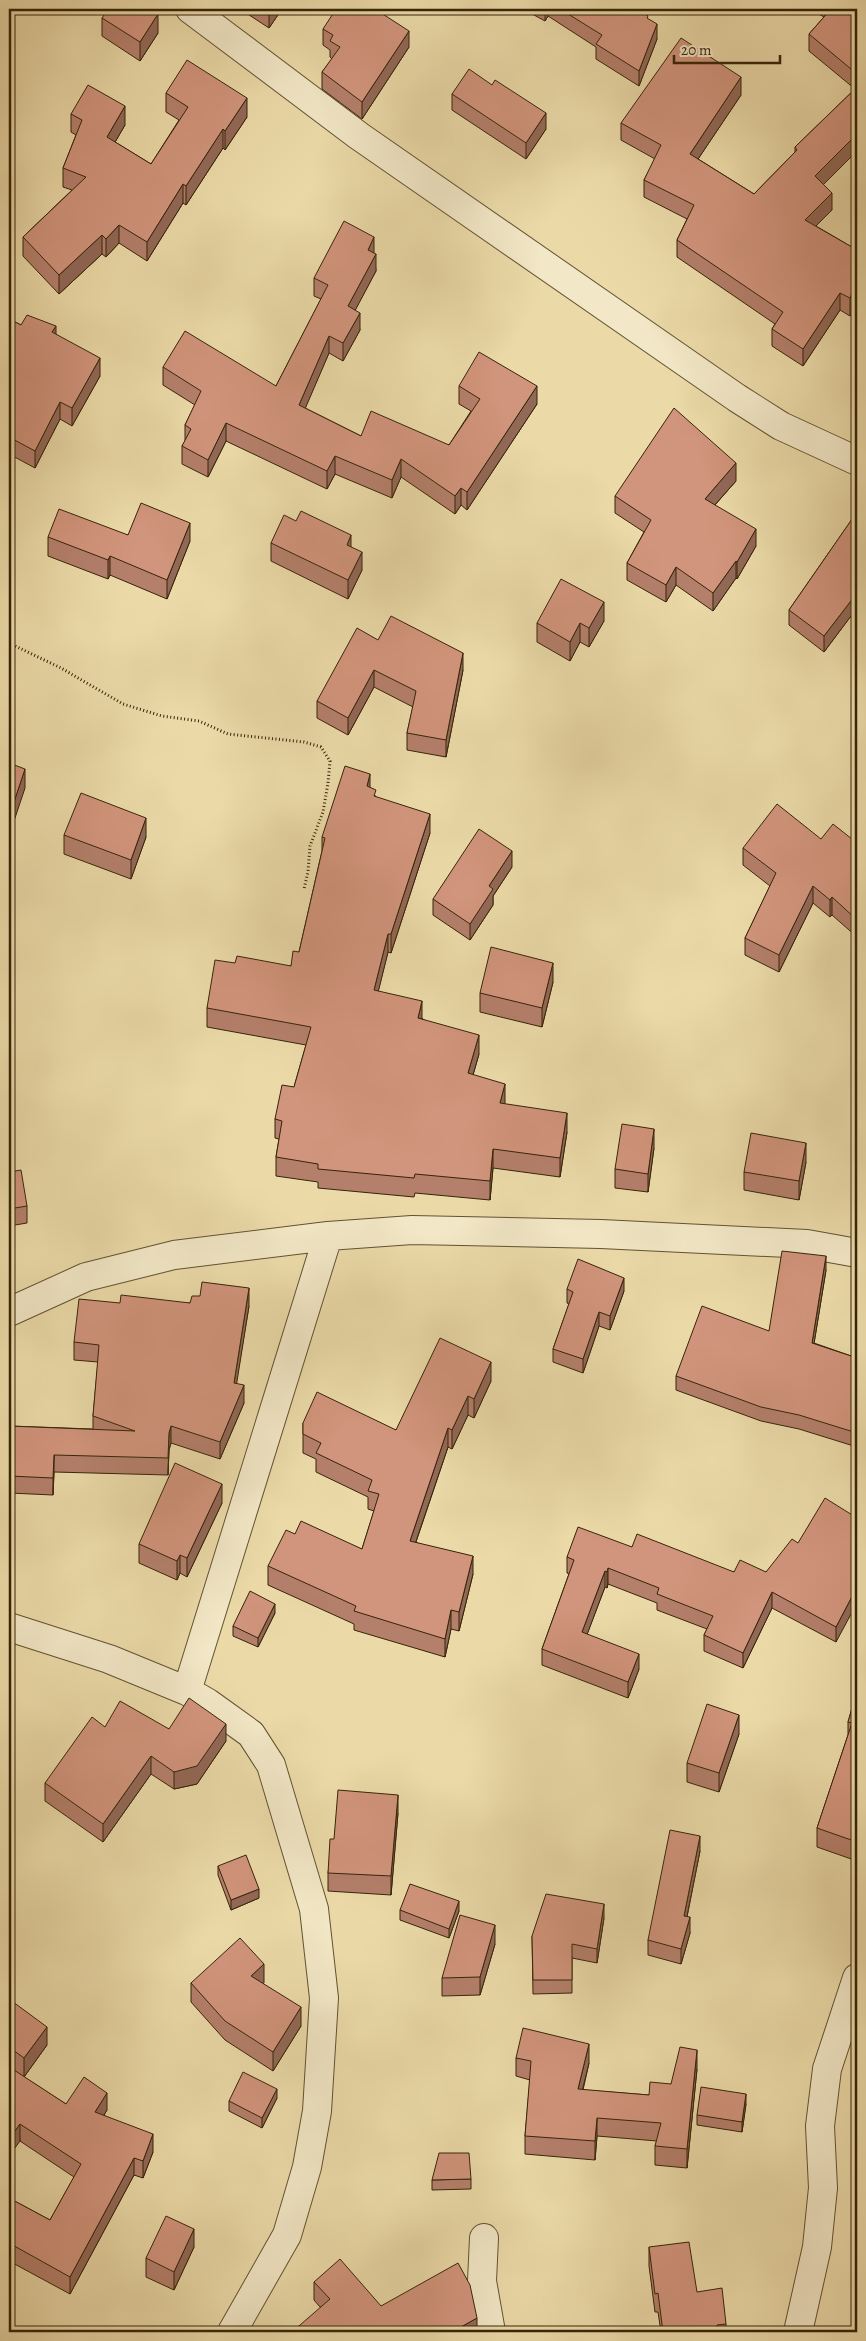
<svg xmlns="http://www.w3.org/2000/svg" width="866" height="2341" viewBox="0 0 866 2341" font-family="Alegreya,serif">
  <style>
    .lines { fill: none; stroke-linecap: round; stroke-linejoin: round }
    .minor-casing { stroke: #635231; stroke-width: 30 }
    .path { stroke: #362409; stroke-width: 3; stroke-dasharray: 1 2.5; stroke-linecap: butt }
    .minor { stroke: #f2e7c6; stroke-width: 28 }
    .wall { fill: #b47f6b; stroke: #362409 }
    .shaded-wall { fill: #926857; stroke: #362409 }
    .building { fill: #d1947c; stroke: #362409 }
  </style>
  <rect width="100%" height="100%" fill="#ebdaa8"/>
  <filter id="stains"><feTurbulence type="fractalNoise" baseFrequency=".004" numOctaves="4"/><feColorMatrix values="0 0 0 0 .2 0 0 0 0 .09 0 0 0 0 .02 0 0 0 .5 -.17"/></filter>
  <radialGradient id="worn" r=".72"><stop offset=".6" stop-color="#630" stop-opacity="0"/><stop offset="1" stop-color="#630" stop-opacity=".3"/></radialGradient>
  <g class="lines">
    <defs>
      <path id="minor" d="M190,9L359,136L737,398L781,426L857,461
        M9,1312L86,1277L174,1255L328,1236L412,1230L601,1234L807,1244L857,1253
        M9,1627L109,1659L187,1691L208,1703L251,1734L271,1765L314,1909L324,1998L317,2111L307,2167L287,2235L232,2332
        M187,1691L328,1236
        M484,2238L482,2281L491,2332
        M798,2332L817,2247L823,2188L820,2126L827,2069L857,1978"/>
    </defs>
    <!-- minor casing -->
    <use href="#minor" class="minor-casing"/>
    <!-- path -->
    <path class="path" d="M9,643L61,668L123,704L162,716L199,721L228,734L304,742L321,747L330,761L328,783L323,812L310,846L308,872L304,889"/>
    <!-- minor -->
    <use href="#minor" class="minor"/>
  </g>
  <!-- wall -->
  <path class="wall" d="M240,9H282L269,28Z
    M523,9H637L648,19L657,39L639,86L596,59V47L548,16L545,21Z
    M810,9H857V151L823,185L832,210L816,226L857,250L856,313L852,311L850,316L840,310L803,366L772,346V329L775,324L677,257V240L687,219L644,197V180L655,159L621,140V123L741,95L698,159L754,194L795,152V147L855,89L809,51V34L824,17Z
    M102,18L158,33L140,61L102,36Z
    M323,29L409,47L362,119L322,89V72L332,59L330,57V50L323,45Z
    M166,93L247,117L225,150L223,148L186,205L183,203L147,261L119,243L106,257L102,254L59,294L23,256V237L72,190L63,187V168L76,135L71,132V114L125,125L115,142L151,164L179,120L166,112Z
    M452,94L546,129L526,159L452,110Z
    M374,253L376,271L355,310L360,330L343,361L329,353L305,408L361,436L449,445L471,411L459,404V386L537,404L467,510L461,505L455,514L401,477L392,498L335,474L327,489L226,441L208,477L182,464V446L185,441V425L195,405L163,385V367L276,386L321,299L314,296V278Z
    M9,319L21,325L56,334L100,376L72,426L60,419L35,468L9,454Z
    M736,481L715,505L756,546L737,579L736,578L713,611L676,585L666,602L627,580V563L644,532L615,513V496Z
    M857,512V608L824,652L789,625V610Z
    M128,535L190,541L167,599L110,575L108,579L48,556V537Z
    M271,543L351,547L362,570L348,599L271,561Z
    M604,621L589,647L580,642L570,661L537,642V623Z
    M378,640L463,670L446,757L407,750V733L413,707L374,687L348,735L317,718V701Z
    M370,788L376,797L430,833L391,953L388,952L378,991L479,1054L473,1075L505,1104L567,1132L560,1177L493,1168L490,1200L415,1193L414,1197L318,1188V1182L276,1176V1157L279,1139L275,1138V1119L294,1087L306,1045L207,1027V1008L235,963L291,966L299,952L322,851V837Z
    M64,835L146,837L131,879L64,854Z
    M821,839L857,843V937L832,915L830,917L813,903L779,972L745,955V938L770,886L743,865V848Z
    M512,867L493,896V905L470,940L433,915V899Z
    M553,982L542,1027L480,1012V993Z
    M654,1148L648,1192L615,1188V1169Z
    M806,1162L799,1200L744,1190V1172Z
    M9,1172L27,1206V1223L9,1226Z
    M826,1270L814,1343L857,1358V1447L799,1429L761,1421L676,1390V1376L769,1331Z
    M567,1289L624,1291L610,1330L599,1326L583,1373L553,1362V1349L569,1304L567,1303Z
    M120,1303H190L249,1306L236,1384L244,1403L220,1459L171,1443L169,1450L168,1475L54,1472L53,1495L9,1493V1426L93,1429V1416L98,1362L74,1360V1342Z
    M491,1381L474,1418L468,1415L452,1449L448,1447L416,1542L473,1574L459,1631L451,1629L445,1657L354,1630V1624L268,1585V1566L295,1534L362,1549L374,1511L368,1509V1497L316,1472V1459L303,1453V1423L396,1430Z
    M222,1503L187,1577L180,1573L177,1580L139,1563V1544Z
    M857,1518L836,1642L772,1608L743,1668L704,1651V1635L707,1629L657,1610V1603L608,1584L607,1588L605,1587L587,1634L639,1669L628,1698L542,1665V1649L569,1574L567,1573V1557L632,1547L734,1572H766L798,1543Z
    M275,1613L258,1647L233,1636V1626Z
    M857,1691V1861L817,1847V1828L848,1735V1722Z
    M105,1727L169,1729L226,1741L197,1784L174,1789L151,1774L103,1842L45,1801V1783Z
    M739,1734L719,1792L687,1782V1763Z
    M398,1813L391,1895L328,1891V1873L334,1839Z
    M700,1851L687,1917L690,1933L681,1964L648,1955V1940Z
    M218,1866L259,1898L231,1910L218,1875Z
    M400,1910L459,1911L449,1938L400,1920Z
    M604,1918L597,1963L572,1958V1993L533,1994L532,1936Z
    M495,1944L480,1995L442,1996V1978Z
    M191,1983H264H263L301,2026L273,2071L225,2040L191,2002Z
    M9,1999L47,2045L24,2077L66,2104L107,2110L104,2115L153,2152L143,2178L134,2175L70,2294L9,2261V2198L50,2220L74,2177L20,2141L14,2070L9,2066Z
    M516,2058L589,2063L583,2090L649,2095L671,2084L697,2069L687,2168L655,2165V2146L657,2141L597,2136L595,2160L525,2154V2136L530,2080L516,2076Z
    M277,2098L262,2128L229,2111V2101Z
    M746,2104L742,2132L697,2125V2115Z
    M471,2179V2189L432,2190V2180Z
    M194,2247L174,2290L146,2277V2258Z
    M649,2247L697,2292L726,2324V2332H661L658,2312H655L649,2266Z
    M314,2282L381,2306L477,2332L320,2307L314,2300Z"/>
  <!-- shaded-wall -->
  <path class="shaded-wall" d="M269,9H282L269,28Z
    M545,9H548V16L545,21Z
    M825,9H831L825,17Z
    M158,14V33L140,61V42Z
    M657,24V39L639,86V71Z
    M409,31V47L362,119V102Z
    M741,77V95L690,171V154Z
    M247,98V117L225,150V131Z
    M125,106V125L107,156V137Z
    M546,113V129L526,159V143Z
    M223,129V148L186,205V186Z
    M857,134V151L815,193V176Z
    M183,184V203L147,261V242Z
    M832,193V210L805,237V220Z
    M119,225V243L106,257V239Z
    M102,235V254L59,294V275Z
    M374,237V255L368,250Z
    M376,254V271L348,324V306Z
    M840,293V310L803,366V349Z
    M852,293V311L850,316V298Z
    M857,294V311L856,313V295Z
    M360,313V330L343,361V343Z
    M56,326V344L52,332Z
    M329,336V353L299,423V405Z
    M100,358V376L72,426V408Z
    M537,386V404L467,510V492Z
    M60,402V419L35,468V451Z
    M226,423V441L208,477V460Z
    M335,456V474L327,489V471Z
    M401,459V477L392,498V480Z
    M736,463V481L705,516V499Z
    M461,488V505L455,514V496Z
    M190,523V541L167,599V580Z
    M756,529V546L737,579V562Z
    M351,535V554L347,545Z
    M362,552V570L348,599V580Z
    M110,556V575L108,579V560Z
    M736,561V578L713,611V593Z
    M676,567V585L666,602V585Z
    M857,593V608L824,652V636Z
    M604,602V621L589,647V628Z
    M580,623V642L570,661V642Z
    M463,653V670L446,757V740Z
    M374,670V687L348,735V718Z
    M25,769V788L9,836V817Z
    M370,774V793L367,786Z
    M430,814V833L391,953V934Z
    M146,818V837L131,879V860Z
    M512,851V867L493,896V905L470,940V924L489,886Z
    M813,886V903L779,972V955Z
    M832,897V915L830,917V900Z
    M388,934V952L374,1009V990Z
    M553,963V982L542,1027V1008Z
    M422,1001V1019L418,1018Z
    M479,1035V1054L468,1092V1073Z
    M505,1084V1103L500,1122V1103Z
    M567,1113V1132L560,1177V1158Z
    M654,1129V1148L648,1192V1174Z
    M806,1143V1162L799,1200V1181Z
    M493,1149V1168L490,1200V1181Z
    M826,1256V1270L812,1356V1343Z
    M624,1278V1291L610,1330V1316Z
    M249,1288V1306L234,1400V1383Z
    M599,1312V1326L583,1373V1359Z
    M491,1362V1381L474,1418V1399Z
    M244,1385V1403L220,1459V1442Z
    M468,1396V1415L452,1449V1430Z
    M171,1426V1443L169,1450L168,1475L169,1433Z
    M448,1428V1447L410,1559V1541Z
    M54,1455V1472L53,1495V1478Z
    M222,1484V1503L187,1577V1558Z
    M180,1555V1573L177,1580V1561Z
    M473,1556V1574L459,1631V1612Z
    M608,1568V1584L607,1588V1572Z
    M605,1571V1587L582,1648V1632Z
    M857,1587V1603L836,1642V1627Z
    M772,1592V1608L743,1668V1653Z
    M275,1604V1613L258,1647V1638Z
    M451,1610V1629L445,1657V1639Z
    M639,1654V1669L628,1698V1682Z
    M739,1715V1734L719,1792V1773Z
    M226,1724V1741L197,1784L174,1789V1772Z
    M151,1756V1774L103,1842V1824Z
    M398,1795V1813L391,1895V1876Z
    M700,1836V1851L684,1931V1916Z
    M259,1889V1898L231,1910V1900Z
    M459,1901V1911L449,1938V1929Z
    M604,1904V1918L597,1963V1949Z
    M690,1917V1933L681,1964V1949Z
    M495,1925V1944L480,1995V1977Z
    M264,1964V1983L251,1995V1976Z
    M301,2007V2026L273,2071V2052Z
    M47,2027V2045L24,2077V2058Z
    M589,2044V2063L578,2108V2089Z
    M697,2050V2069L687,2168V2149Z
    M277,2089V2098L262,2128V2118Z
    M107,2093V2110L95,2129V2112Z
    M746,2094V2104L742,2132V2122Z
    M597,2118V2136L595,2160V2141Z
    M20,2124V2141L9,2156V2139Z
    M153,2134V2152L143,2178V2161Z
    M134,2158V2175L70,2294V2277Z
    M194,2229V2247L174,2290V2272Z
    M477,2318V2332H452Z"/>
  <!-- building -->
  <path class="building" d="M108,9H150L158,14L140,42L102,18Z
    M336,9H375L409,31L362,102L322,72L340,47L330,41L333,35L323,29Z
    M560,9H637L648,16L647,18L657,24L639,71L596,44L602,35Z
    M831,9H857V74L809,34Z
    M681,38L741,77L690,154L754,194L797,150L795,147L857,87V134L815,176L832,193L805,220L857,250V294L856,295L852,293L850,298L840,293L803,349L772,329L783,312L677,240L694,205L644,180L661,145L621,123Z
    M187,60L247,98L225,131L223,129L186,186L183,184L147,242L119,225L106,239L102,235L59,275L23,237L86,177L63,168L82,120L71,114L88,85L125,106L107,137L151,164L188,107L166,93Z
    M469,69L492,85L495,80L546,113L526,143L452,94Z
    M344,221L374,237L368,250L376,254L348,306L360,313L343,343L329,336L299,405L361,436L371,411L449,445L480,399L459,386L479,352L537,386L467,492L461,488L455,496L401,459L392,480L335,456L327,471L226,423L208,460L182,446L191,429L185,425L201,391L163,367L185,331L276,386L328,285L314,278Z
    M27,315L56,326L52,332L100,358L72,408L60,402L35,451L9,437V319L21,325Z
    M674,408L736,463L705,499L756,529L737,562L736,561L713,593L676,567L666,585L627,563L651,520L615,496Z
    M141,503L190,523L167,580L110,556L108,560L48,537L59,509L128,535Z
    M301,511L351,535L347,545L362,552L348,580L271,543L284,515L296,521Z
    M857,512V593L824,636L789,610Z
    M561,579L604,602L589,628L580,623L570,642L537,623Z
    M391,616L463,653L446,740L407,733L416,691L374,670L348,718L317,701L357,628L378,640Z
    M9,763L25,769L9,817Z
    M345,766L370,774L367,786L376,790L374,796L430,814L391,934H388L374,990L422,1001L418,1018L479,1035L468,1073L505,1084L500,1103L567,1113L560,1158L493,1149L490,1181L415,1174L414,1178L318,1169V1164L276,1157L282,1121L275,1119L282,1085L294,1087L311,1027L207,1008L215,960L235,963L237,956L291,966L293,951L299,952L325,838L322,837Z
    M81,793L146,818L131,860L64,835Z
    M777,804L821,839L833,824L857,843V920L832,897L830,900L813,886L779,955L745,938L776,873L743,848Z
    M479,829L512,851L489,886L493,889L470,924L433,899Z
    M491,947L553,963L542,1008L480,993Z
    M9,1112H10L9,1139Z
    M622,1124L654,1129L648,1174L615,1169Z
    M751,1133L806,1143L799,1181L744,1172Z
    M21,1170L27,1206L9,1209V1172Z
    M782,1251L826,1256L812,1343L857,1358V1433L799,1415L761,1407L676,1376L702,1306L769,1331Z
    M578,1259L624,1278L610,1316L599,1312L583,1359L553,1349L573,1292L567,1289Z
    M202,1282L249,1288L234,1383L244,1385L220,1442L171,1426L169,1433L168,1458L54,1455L53,1478L9,1476V1426L135,1431L93,1416L99,1345L74,1342L79,1299L120,1303L121,1295L190,1303L192,1296H200Z
    M440,1338L491,1362L474,1399L468,1396L452,1430L448,1428L410,1541L473,1556L459,1612L451,1610L445,1639L354,1611L356,1606L268,1566L286,1530L295,1534L301,1521L362,1549L379,1494L368,1491L372,1480L316,1453L321,1443L303,1434V1423L317,1392L396,1430Z
    M175,1463L222,1484L187,1558L180,1555L177,1561L139,1544Z
    M825,1498L857,1518V1587L836,1627L772,1592L743,1653L704,1635L713,1616L657,1594L659,1588L608,1568L607,1572L605,1571L582,1632L639,1654L628,1682L542,1649L574,1560L567,1557L578,1527L632,1547L637,1534L734,1572L740,1560L766,1572L792,1539L798,1543Z
    M250,1591L275,1604L258,1638L233,1626Z
    M857,1691V1842L817,1828L852,1723L848,1722Z
    M189,1698L226,1724L197,1766L174,1772L151,1756L103,1824L45,1783L92,1717L105,1727L120,1701L169,1729Z
    M707,1704L739,1715L719,1773L687,1763Z
    M338,1790L398,1795L391,1876L328,1873L330,1839H334Z
    M670,1830L700,1836L684,1916L690,1917L681,1949L648,1940Z
    M246,1855L259,1889L231,1900L218,1866Z
    M410,1884L459,1901L449,1929L400,1910Z
    M546,1894L604,1904L597,1949L572,1944V1980H533L532,1936Z
    M460,1915L495,1925L480,1977L442,1978Z
    M240,1938L264,1964L251,1976L301,2007L273,2052L225,2021L191,1983Z
    M9,1999L47,2027L24,2058L9,2047Z
    M523,2028L589,2044L578,2089L649,2095L650,2082L671,2084L680,2047L697,2050L687,2149L655,2146L661,2123L597,2118L595,2141L525,2136L531,2061L516,2058Z
    M14,2070L66,2104L84,2077L107,2093L95,2112L153,2134L143,2161L134,2158L70,2277L9,2243V2198L50,2220L81,2164L20,2124L9,2139V2077Z
    M243,2072L277,2089L262,2118L229,2101Z
    M701,2087L746,2094L742,2122L697,2115Z
    M439,2153H469L471,2179L432,2180Z
    M166,2216L194,2229L174,2272L146,2258Z
    M689,2242L697,2292L722,2288L726,2324L717,2325L718,2332H663L658,2293L655,2294L649,2247Z
    M340,2259L381,2306L458,2263L470,2285L477,2318L452,2332H292L330,2299L314,2282Z"/>
  <!-- margin -->
  <rect width="866" height="2341" fill="none" stroke="#ebdaa8" stroke-width="30"/>
  <rect x="10" y="10" width="846" height="2321" fill="none" stroke="#362409" stroke-width="2.5"/>
  <rect x="15" y="15" width="836" height="2311" fill="none" stroke="#362409"/>
  <!-- scale -->
  <path d="M674 55v8h106v-8" fill="none" stroke="#362409" stroke-width="2.5"/>
  <text x="681" y="55" font-size="15" fill="#362409" stroke="#f2e7c6" stroke-width="4" paint-order="stroke">20 m</text>
  <rect width="100%" height="100%" filter="url(#stains)"/>
  <rect width="100%" height="100%" fill="url(#worn)"/>
</svg>
